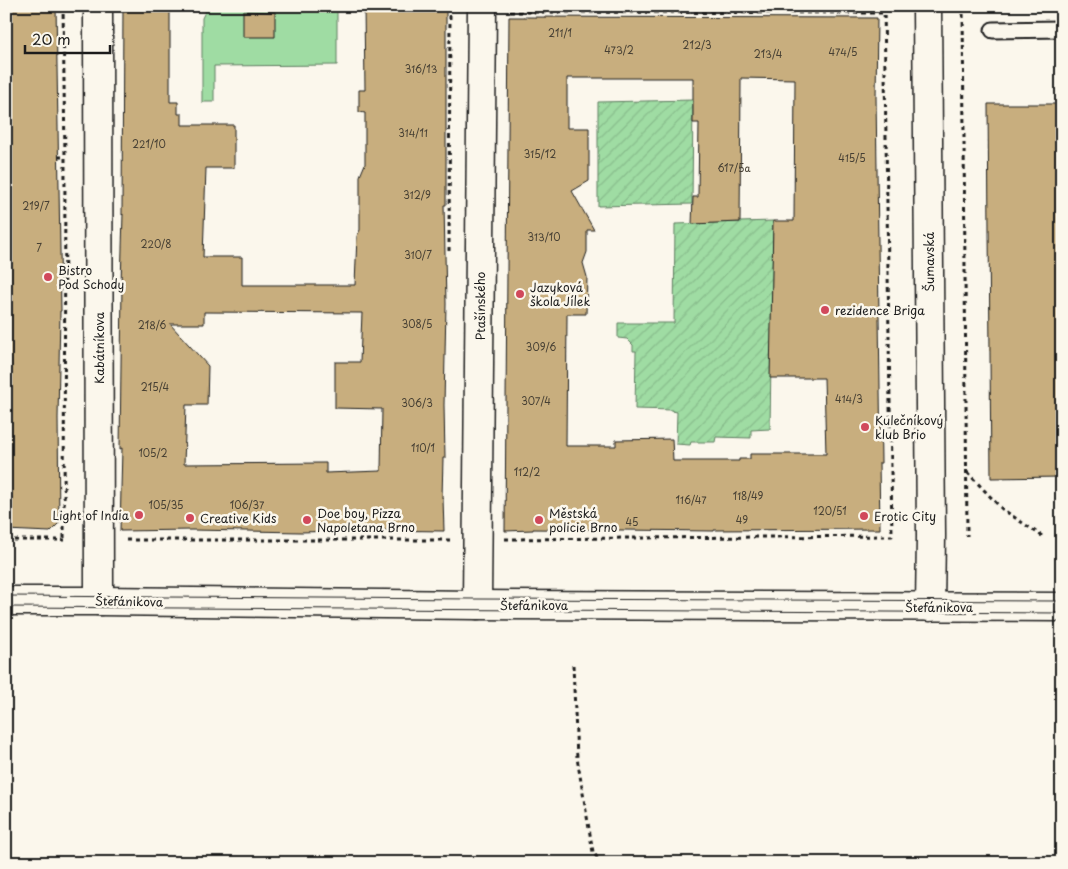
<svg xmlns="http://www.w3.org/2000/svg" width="1068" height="869" viewBox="0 0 1068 869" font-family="'Playpen Sans',sans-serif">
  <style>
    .grass { fill: #9fdca3; stroke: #5e7c60 }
    .garden { fill: url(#garden-furrows); stroke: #5e7c60 }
    .building { fill: #c8ae7e; stroke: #1c1c1c; fill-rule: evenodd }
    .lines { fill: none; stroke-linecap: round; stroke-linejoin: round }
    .lane-casing { stroke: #1c1c1c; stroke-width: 19 }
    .street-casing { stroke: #1c1c1c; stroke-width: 31 }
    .secondary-casing { stroke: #1c1c1c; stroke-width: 31 }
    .path { stroke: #1c1c1c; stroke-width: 3; stroke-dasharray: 4 4; stroke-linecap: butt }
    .lane { stroke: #fbf7ec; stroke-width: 15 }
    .street { stroke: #fbf7ec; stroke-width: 28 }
    .secondary { stroke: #fbf7ec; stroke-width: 28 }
    .tram { stroke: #1c1c1c; stroke-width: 1 }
    .poi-dot { fill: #d1495b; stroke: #fbf7ec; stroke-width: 2 }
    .labels { text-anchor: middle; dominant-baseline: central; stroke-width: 5; stroke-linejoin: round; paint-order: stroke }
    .number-label { font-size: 10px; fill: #474034 }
    .street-label { font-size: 12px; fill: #1c1c1c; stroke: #fbf7ec }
    .poi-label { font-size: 12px; fill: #1c1c1c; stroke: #fbf7ec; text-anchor: start }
  </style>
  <defs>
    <pattern id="garden-furrows" width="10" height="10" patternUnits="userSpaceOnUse" patternTransform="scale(1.25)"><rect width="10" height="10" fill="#9fdca3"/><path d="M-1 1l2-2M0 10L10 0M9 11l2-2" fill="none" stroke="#88bc8c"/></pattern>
  </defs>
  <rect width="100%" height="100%" fill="#fbf7ec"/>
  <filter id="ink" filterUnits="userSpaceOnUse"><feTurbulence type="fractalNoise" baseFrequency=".02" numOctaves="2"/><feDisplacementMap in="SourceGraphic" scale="10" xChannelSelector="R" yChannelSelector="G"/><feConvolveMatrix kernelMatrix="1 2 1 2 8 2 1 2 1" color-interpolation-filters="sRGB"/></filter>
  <g filter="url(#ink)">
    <!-- grass -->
    <path class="grass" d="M211,6H337V65L214,66V102H202V18L206,10Z"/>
    <!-- garden -->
    <path class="garden" d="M693,100L692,204L598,206V102Z
      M773,221L770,429L751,430V438L716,437L715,442H691L690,445L676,444L677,412L672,411V410L635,409L636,351H633V345L627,339L618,338V323H674L675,224Z"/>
    <!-- building -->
    <path class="building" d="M6,6H56L61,311H60L58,418L59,523L50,532L6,530Z
      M123,6H170V102H178V114H182V125H234V168H206L203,257H242V285H355L357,236L360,230V176L365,164V113L359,112V90H365L364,6H446V205H444L446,304L444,405L445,458H443L442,498H443L444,531L372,530L301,532L192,530L120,531L122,448L120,449L122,284H121L123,214L122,215ZM204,312L362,313L360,362H335V408L382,409L381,471L326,473V463L184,464L186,405H207L208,366L170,324H204Z
      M243,11L275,12V37H243Z
      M509,17L877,18L876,97L881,463H879L880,529L714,530V531L533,529V530L505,531ZM567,78H693V123H699L698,197H693L692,224L740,222L741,78L795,79L794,221H773L770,378H824L826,454H750V459H739V461H673L672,439L616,440V446H566L567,314H586L587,277L583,263L587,252V230H594L572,191L589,181V128H567Z
      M988,104H1062V477L991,478Z"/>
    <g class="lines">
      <defs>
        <path id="lane" d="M993,30L1062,29"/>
        <path id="street" d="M98,6L99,601
          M927,6L931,536L930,607
          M477,605L482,6"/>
        <path id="secondary" d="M6,601H99L477,605L1062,607"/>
      </defs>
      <!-- lane casing -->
      <use href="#lane" class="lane-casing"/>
      <!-- street casing -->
      <use href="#street" class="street-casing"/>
      <!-- secondary casing -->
      <use href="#secondary" class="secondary-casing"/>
      <!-- path -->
      <path class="path" d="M63,6L65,157L64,540
        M963,6L967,536
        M510,12L884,13
        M57,40H64
        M58,157H65
        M449,251L450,6
        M967,472L1002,509L1042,536
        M505,539L892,536L884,6
        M6,540H65
        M126,540H450
        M573,665L577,758L593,852L601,863"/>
      <!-- lane -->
      <use href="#lane" class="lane"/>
      <!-- street -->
      <use href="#street" class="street"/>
      <!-- secondary -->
      <use href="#secondary" class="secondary"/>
      <!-- tram -->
      <path class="tram" d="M6,596L477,599L1062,601
        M6,607L1062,613"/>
    </g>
  </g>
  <!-- markers -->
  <g class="poi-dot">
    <circle cx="48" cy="277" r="5"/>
    <circle cx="520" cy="294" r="5"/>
    <circle cx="825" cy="310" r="5"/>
    <circle cx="865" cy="427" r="5"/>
    <circle cx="139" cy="515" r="5"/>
    <circle cx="864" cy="516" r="5"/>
    <circle cx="190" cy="518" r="5"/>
    <circle cx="307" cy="520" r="5"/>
    <circle cx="539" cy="520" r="5"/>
  </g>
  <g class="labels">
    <!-- number labels -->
    <g class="number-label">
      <text x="560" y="32">211/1</text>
      <text x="697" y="44">212/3</text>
      <text x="619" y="49">473/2</text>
      <text x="843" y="51">474/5</text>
      <text x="768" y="53">213/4</text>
      <text x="421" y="68">316/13</text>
      <text x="413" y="132">314/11</text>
      <text x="149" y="143">221/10</text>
      <text x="540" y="153">315/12</text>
      <text x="852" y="157">415/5</text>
      <text x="734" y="167">617/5a</text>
      <text x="417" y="194">312/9</text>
      <text x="36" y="205">219/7</text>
      <text x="544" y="236">313/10</text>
      <text x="156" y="243">220/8</text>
      <text x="39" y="247">7</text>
      <text x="418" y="254">310/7</text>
      <text x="417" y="323">308/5</text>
      <text x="152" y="324">218/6</text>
      <text x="541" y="346">309/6</text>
      <text x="155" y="386">215/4</text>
      <text x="849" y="398">414/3</text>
      <text x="536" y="400">307/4</text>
      <text x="417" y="402">306/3</text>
      <text x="423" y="447">110/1</text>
      <text x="153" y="452">105/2</text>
      <text x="527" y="471">112/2</text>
      <text x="748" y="495">118/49</text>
      <text x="691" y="499">116/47</text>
      <text x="166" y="504">105/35</text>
      <text x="247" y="504">106/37</text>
      <text x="830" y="510">120/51</text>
      <text x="742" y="519">49</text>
      <text x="632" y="521">45</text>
    </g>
    <!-- street labels -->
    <g class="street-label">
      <text transform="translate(929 262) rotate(-90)">Šumavská</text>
      <text transform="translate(480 306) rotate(-90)">Ptašínského</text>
      <text transform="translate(99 348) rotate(-90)">Kabátníkova</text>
      <text transform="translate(129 601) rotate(1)">Štefánikova</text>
      <text x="534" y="605">Štefánikova</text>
      <text x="939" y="607">Štefánikova</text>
    </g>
    <!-- poi labels -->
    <g class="poi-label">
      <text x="58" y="270">Bistro<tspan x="58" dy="14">Pod Schody</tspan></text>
      <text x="530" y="287">Jazyková<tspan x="530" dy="14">škola Jílek</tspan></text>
      <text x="835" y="310">rezidence Briga</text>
      <text x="875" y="420">Kulečníkový<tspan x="875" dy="14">klub Brio</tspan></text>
      <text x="317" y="513">Doe boy, Pizza<tspan x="317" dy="14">Napoletana Brno</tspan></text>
      <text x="549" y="513">Městská<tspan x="549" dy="14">policie Brno</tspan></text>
      <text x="129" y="515" text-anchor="end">Light of India</text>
      <text x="874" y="516">Erotic City</text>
      <text x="200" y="518">Creative Kids</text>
    </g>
  </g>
  <!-- margin -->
  <rect width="1068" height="869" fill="none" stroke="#fbf7ec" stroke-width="25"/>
  <rect x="12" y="12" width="1043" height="844" fill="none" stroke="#1c1c1c" stroke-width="2" filter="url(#ink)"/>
  <!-- scale -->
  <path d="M25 45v8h85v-8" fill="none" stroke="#1c1c1c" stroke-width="2.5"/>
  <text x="32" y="45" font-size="15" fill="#1c1c1c" stroke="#fbf7ec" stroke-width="4" paint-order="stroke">20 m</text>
</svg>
